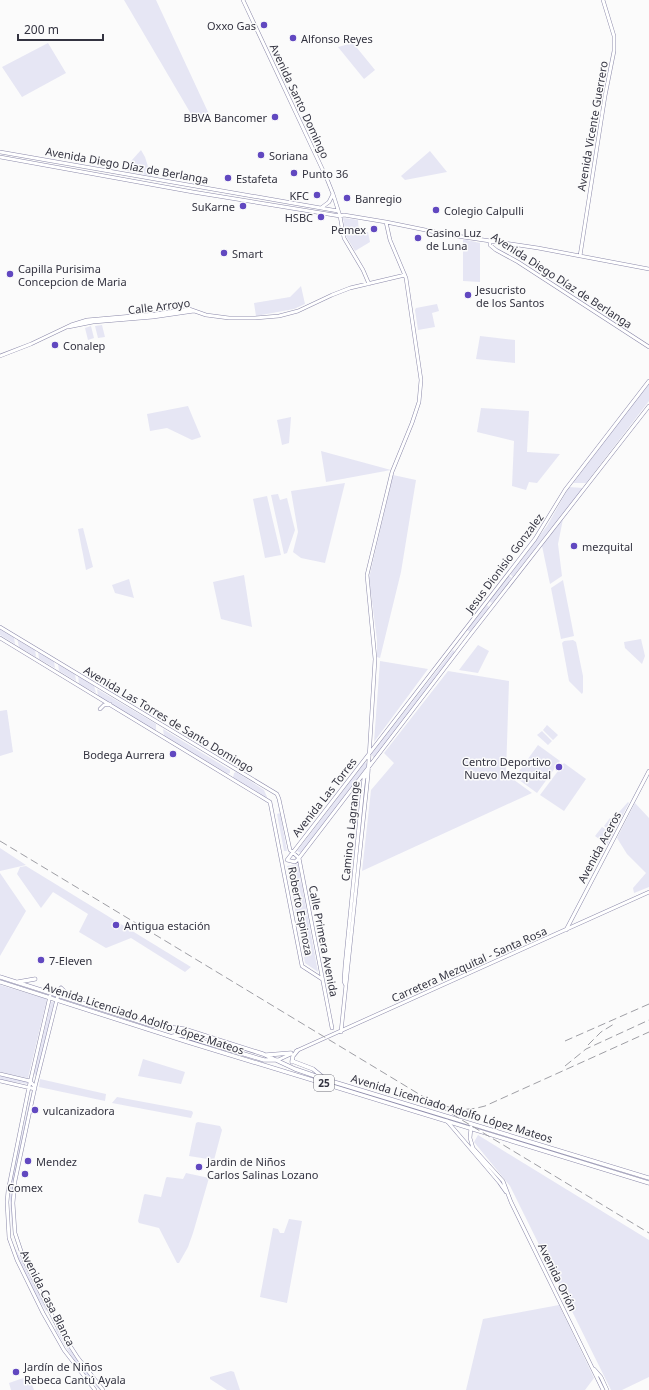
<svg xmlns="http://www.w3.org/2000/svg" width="649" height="1390" viewBox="0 0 649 1390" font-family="'Noto Sans',sans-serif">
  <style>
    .green { fill: #e6e6f4 }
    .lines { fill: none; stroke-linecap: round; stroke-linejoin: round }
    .tertiary-casing { stroke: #8b89a9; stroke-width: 4 }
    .secondary-casing { stroke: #8b89a9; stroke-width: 4 }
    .primary-casing { stroke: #8b89a9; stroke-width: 4.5 }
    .tertiary { stroke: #fff; stroke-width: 3 }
    .secondary { stroke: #fff; stroke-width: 3 }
    .primary { stroke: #fff; stroke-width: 3.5 }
    .rail { stroke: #9f9fa5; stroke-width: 1; stroke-dasharray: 8 4; stroke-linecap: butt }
    .poi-dot { fill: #6148c0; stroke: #fbfbfb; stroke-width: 1.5 }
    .labels { text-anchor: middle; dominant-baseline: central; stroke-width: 3; stroke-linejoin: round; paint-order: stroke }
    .shield { fill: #fbfbfb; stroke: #6f6f78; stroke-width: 1 }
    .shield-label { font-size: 10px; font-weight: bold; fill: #333340 }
    .poi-label { font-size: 11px; fill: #333340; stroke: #fbfbfb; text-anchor: start }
    .street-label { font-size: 11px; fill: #333340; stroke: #fbfbfb }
  </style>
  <rect width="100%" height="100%" fill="#fbfbfb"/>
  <!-- green -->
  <path class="green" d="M124,0H156L208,112L194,119Z
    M48,43L66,73L22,97L2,67Z
    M353,43L375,70L364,79L338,47Z
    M141,150L145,157L151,176L123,170Z
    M430,151L447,172L405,180L401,176Z
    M343,218L358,220L359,234L368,232L370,242L355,251L346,236Z
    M463,239L480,243V282L463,281Z
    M301,286L305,304L294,309L256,316L254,303L290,297Z
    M437,304L439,311L432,313L435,327L418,330L415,310L416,308Z
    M102,325L105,337L98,338L95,326Z
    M91,326L94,338L88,340L85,328Z
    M480,336L515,340V363L476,359Z
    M649,383V401L586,483H573Z
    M188,406L201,437L192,440L167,428L150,431L147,414Z
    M481,408L529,411L527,452L560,454L537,483L529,482L526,490L512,486L514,441L477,432Z
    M291,417L289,443L282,445L277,420Z
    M321,451L391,470L326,482Z
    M393,475L416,480L401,572L380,658L377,657V640L369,578Z
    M345,483L325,563L301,558L293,552L298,532L291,491Z
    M569,487L583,488L513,577L510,574L547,526Z
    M278,494L280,500L287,498L295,530L287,553L284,554L271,495Z
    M267,496L281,555L265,558L253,499Z
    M563,519L558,544L562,576L550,584L542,546Z
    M83,528L93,567L86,570L78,529Z
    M244,575L252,627L221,619L213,582Z
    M509,576L512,578L492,603L489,601Z
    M129,579L134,598L115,593L112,585Z
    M563,580L574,636L561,639L551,588Z
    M487,605L489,607L470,632L467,630Z
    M0,628L14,637L15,644L0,635Z
    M17,638L35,649L36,657L19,647Z
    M641,639L645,656L642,664L625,648L624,642Z
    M573,640L576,642L583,676V692L582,694L569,681L562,643L564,641Z
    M478,645L489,651L478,673L459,670Z
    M453,650L455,652L374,758L371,754Z
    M38,651L54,661L55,668L39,659Z
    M380,661L428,669L374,742Z
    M58,663L75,673L76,681L59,671Z
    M448,671L509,681L506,774L532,793L362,871L371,790L394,763L384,753Z
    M78,675L94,685L96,693L79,684Z
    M97,689L156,724V730H154L98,696Z
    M6,710H7L13,752L0,756V711Z
    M547,725L558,735L553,740L543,730Z
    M163,729L230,770V773L227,774L164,736Z
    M542,731L552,741L548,745L537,735Z
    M538,745L560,761L537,793L515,777Z
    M365,762L368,765L301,853L297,851Z
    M564,763L586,779L564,811L540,795Z
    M236,772L264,790L267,797L266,798L233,778L234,773Z
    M628,802L629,803L613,833L604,826L610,818L612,820Z
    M635,803L649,818V887L634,893L633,888L646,873L627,854L617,838Z
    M280,813L287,851H284L277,814Z
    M602,827L613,834L607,845L595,836Z
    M0,848L26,865L0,871Z
    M298,864L318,972L305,963L287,866Z
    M26,866L191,967L185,972L131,938L106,948L79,932L88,914L53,892L41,908L17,874L20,867Z
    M0,873L26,911L0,956Z
    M0,985L47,999L28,1078L0,1072Z
    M51,1002H54L37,1076L34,1074Z
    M143,1059L185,1072L181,1084L138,1076Z
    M0,1075L27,1081L28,1084L0,1080Z
    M40,1079L106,1094L105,1101L39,1087Z
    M32,1090L33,1091L13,1184L12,1228L10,1199L11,1182Z
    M117,1097L192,1111L193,1113L191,1118L112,1103Z
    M198,1122L220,1126L222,1130L214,1160L189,1156L196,1123Z
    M478,1135L649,1240V1377L622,1390H611L510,1186L474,1142Z
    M186,1173L209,1178L193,1233L188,1247L179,1263H177L159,1228L139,1223L138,1221L144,1195L145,1194L161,1197L166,1178L167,1177L183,1179Z
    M289,1219L302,1221L287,1303L260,1297L273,1228L278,1229L280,1233H284Z
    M13,1244L47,1310L46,1311C32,1291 20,1267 13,1244Z
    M559,1305L594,1378L585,1390H466L483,1319Z
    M58,1328L67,1346L103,1390H100L92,1383L73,1359L55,1329Z
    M231,1371L234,1372L240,1390H227L210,1379V1377Z
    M29,1376L34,1390H11L9,1383Z"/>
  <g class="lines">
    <defs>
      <path id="tertiary" d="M490,241V245L496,250L518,262L649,347
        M580,256L605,96L614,51V36L603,0
        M369,284L363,270L344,238L340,216L344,215L386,222L450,235L538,248L649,269
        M68,327L93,322L153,317L194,311
        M0,356L31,344L71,325L87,320L155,314L189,309L206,315L229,318H255L279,316L298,311L332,295L350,288L405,275
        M649,381L565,490L535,539L287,860L295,862L299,858L470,635L649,406
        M0,627L277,794L279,799L290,850L299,858
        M0,638L270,802L302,966L322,979
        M100,709L104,705L110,704
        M299,858L332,1028
        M566,930L649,771
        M345,984L344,981L345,966L363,786L364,778L367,774
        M58,995L35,1087L15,1181L13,1203L15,1233L24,1260L58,1327L78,1358L103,1390
        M50,996L29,1087L8,1191L7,1202L9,1238L17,1260L43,1313L64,1350L95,1390
        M341,1032L368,775L375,659L367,575L392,472L412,423L419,402L421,380L406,278L390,240L386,222
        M0,1074L30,1081L35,1087
        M0,1081L35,1089
        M447,1121L499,1182L506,1192
        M471,1127L470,1138L473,1148L503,1181L511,1202L603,1390
        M594,1369L601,1377L607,1390"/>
      <path id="secondary" d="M0,152L338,211
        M0,157L193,192L340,216L333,194L327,179L243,0
        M321,208L329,202L333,194
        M296,1051L649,892
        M278,1060L291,1054"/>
      <path id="primary" d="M0,977L151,1025L184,1029L263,1054L295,1069L324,1079L649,1178
        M0,982L188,1042L649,1183
        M18,982L35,979
        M61,988L72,999
        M173,1036L181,1035L264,1060H277
        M266,1055L291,1053
        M292,1061L313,1069L325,1079
        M292,1062L293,1056L297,1051"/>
    </defs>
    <!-- tertiary casing -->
    <use href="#tertiary" class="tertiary-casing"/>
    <!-- secondary casing -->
    <use href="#secondary" class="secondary-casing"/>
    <!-- primary casing -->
    <use href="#primary" class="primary-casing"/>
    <!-- tertiary -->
    <use href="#tertiary" class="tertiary"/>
    <!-- secondary -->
    <use href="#secondary" class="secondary"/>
    <!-- primary -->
    <use href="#primary" class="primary"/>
    <!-- rail -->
    <path class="rail" d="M0,841L649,1233
      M565,1041L649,1004
      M588,1045L601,1032L614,1024
      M565,1066L586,1049L649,1020
      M443,1105C457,1111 471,1110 485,1106L649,1032"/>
  </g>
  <!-- markers -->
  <g class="poi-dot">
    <circle cx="264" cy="25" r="4"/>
    <circle cx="293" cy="38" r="4"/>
    <circle cx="275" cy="117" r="4"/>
    <circle cx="261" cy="155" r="4"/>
    <circle cx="294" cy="173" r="4"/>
    <circle cx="228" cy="178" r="4"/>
    <circle cx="317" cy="195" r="4"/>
    <circle cx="347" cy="198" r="4"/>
    <circle cx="243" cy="206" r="4"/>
    <circle cx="436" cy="210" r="4"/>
    <circle cx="321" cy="217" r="4"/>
    <circle cx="374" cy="229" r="4"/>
    <circle cx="418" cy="238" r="4"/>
    <circle cx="224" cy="253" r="4"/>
    <circle cx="10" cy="274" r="4"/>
    <circle cx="468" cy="295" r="4"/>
    <circle cx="55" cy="345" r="4"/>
    <circle cx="574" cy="546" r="4"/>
    <circle cx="173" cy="754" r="4"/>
    <circle cx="559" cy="767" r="4"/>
    <circle cx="116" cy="925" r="4"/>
    <circle cx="41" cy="960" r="4"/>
    <circle cx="35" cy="1110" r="4"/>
    <circle cx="28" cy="1161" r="4"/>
    <circle cx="199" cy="1167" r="4"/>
    <circle cx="25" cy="1174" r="4"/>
    <circle cx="16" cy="1372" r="4"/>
  </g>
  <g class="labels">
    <!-- shield labels -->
    <rect class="shield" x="314" y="1075" width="20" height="16" rx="3"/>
    <g class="shield-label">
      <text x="324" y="1083">25</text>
    </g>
    <!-- poi labels -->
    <g class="poi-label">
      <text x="256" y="25" text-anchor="end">Oxxo Gas</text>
      <text x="301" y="38">Alfonso Reyes</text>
      <text x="267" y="117" text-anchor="end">BBVA Bancomer</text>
      <text x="269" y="155">Soriana</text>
      <text x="302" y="173">Punto 36</text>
      <text x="236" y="178">Estafeta</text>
      <text x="309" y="195" text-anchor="end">KFC</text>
      <text x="355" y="198">Banregio</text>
      <text x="235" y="206" text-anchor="end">SuKarne</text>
      <text x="444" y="210">Colegio Calpulli</text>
      <text x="313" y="217" text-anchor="end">HSBC</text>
      <text x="366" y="229" text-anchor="end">Pemex</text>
      <text x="426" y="232">Casino Luz<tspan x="426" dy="13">de Luna</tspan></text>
      <text x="232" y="253">Smart</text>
      <text x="18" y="268">Capilla Purisima<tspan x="18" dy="13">Concepcion de Maria</tspan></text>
      <text x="476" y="289">Jesucristo<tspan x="476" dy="13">de los Santos</tspan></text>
      <text x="63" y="345">Conalep</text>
      <text x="582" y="546">mezquital</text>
      <text x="165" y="754" text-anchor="end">Bodega Aurrera</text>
      <text x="551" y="761" text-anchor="end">Centro Deportivo<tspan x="551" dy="13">Nuevo Mezquital</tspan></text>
      <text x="124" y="925">Antigua estación</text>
      <text x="49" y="960">7-Eleven</text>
      <text x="43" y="1110">vulcanizadora</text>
      <text x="36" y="1161">Mendez</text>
      <text x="207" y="1161">Jardin de Niños<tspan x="207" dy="13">Carlos Salinas Lozano</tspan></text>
      <text x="25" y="1187" text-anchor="middle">Comex</text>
      <text x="24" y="1366">Jardín de Niños<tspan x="24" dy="13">Rebeca Cantú Ayala</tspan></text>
    </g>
    <!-- street labels -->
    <g class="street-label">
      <text transform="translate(300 101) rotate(65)">Avenida Santo Domingo</text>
      <text transform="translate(592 126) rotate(-80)">Avenida Vicente Guerrero</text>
      <text transform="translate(127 165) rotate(10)">Avenida Diego Díaz de Berlanga</text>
      <text transform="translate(562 280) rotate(33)">Avenida Diego Díaz de Berlanga</text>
      <text transform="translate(159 306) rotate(-7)">Calle Arroyo</text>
      <text transform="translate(504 563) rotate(-53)">Jesus Dionisio Gonzalez</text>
      <text transform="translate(169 719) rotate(31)">Avenida Las Torres de Santo Domingo</text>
      <text transform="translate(324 797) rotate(-52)">Avenida Las Torres</text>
      <text transform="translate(350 831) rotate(-84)">Camino a Lagrange</text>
      <text transform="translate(599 847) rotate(-62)">Avenida Aceros</text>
      <text transform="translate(301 911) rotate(79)">Roberto Espinoza</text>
      <text transform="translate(324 941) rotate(79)">Calle Primera Avenida</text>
      <text transform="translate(469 964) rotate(-24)">Carretera Mezquital - Santa Rosa</text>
      <text transform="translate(144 1018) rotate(18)">Avenida Licenciado Adolfo López Mateos</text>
      <text transform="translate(452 1108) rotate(17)">Avenida Licenciado Adolfo López Mateos</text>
      <text transform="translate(558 1277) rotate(64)">Avenida Orión</text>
      <text transform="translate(48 1298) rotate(63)">Avenida Casa Blanca</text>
    </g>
  </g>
  <!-- scale -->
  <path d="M18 34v6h85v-6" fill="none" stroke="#333340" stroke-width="2"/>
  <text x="24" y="34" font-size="12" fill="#333340" stroke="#fbfbfb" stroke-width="3" paint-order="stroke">200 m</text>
</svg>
